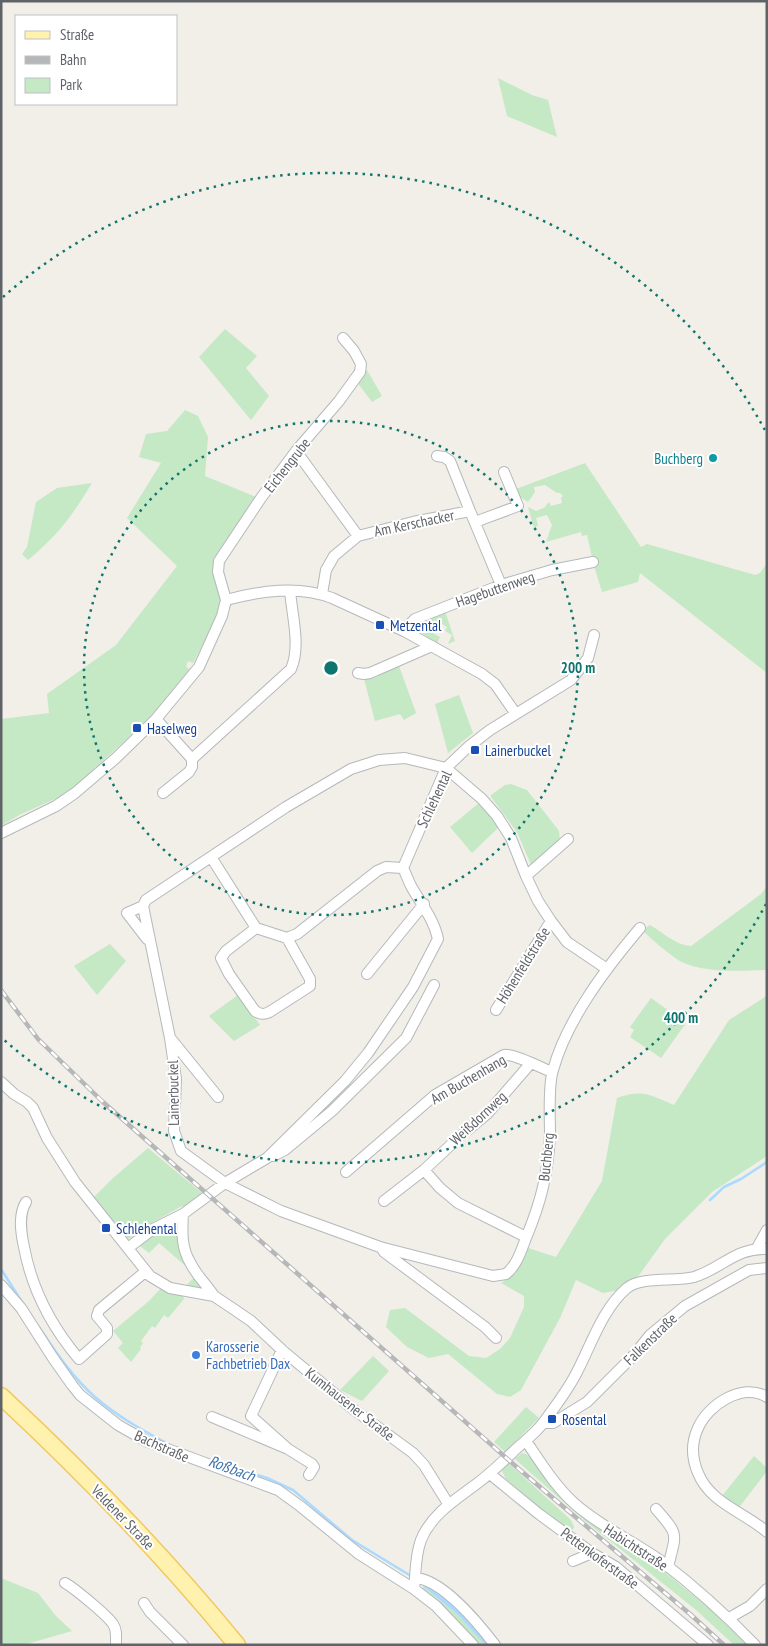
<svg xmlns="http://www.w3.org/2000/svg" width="768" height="1646" viewBox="0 0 768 1646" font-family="'PT Sans Narrow',sans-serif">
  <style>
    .green { fill: #c5e8c5 }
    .water { fill: #aadaff }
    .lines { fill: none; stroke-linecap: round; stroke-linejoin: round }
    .stream { stroke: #aadaff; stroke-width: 2.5 }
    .minor-casing { stroke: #b5b8bc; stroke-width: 12 }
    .primary-casing { stroke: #f2c960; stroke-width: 19 }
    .minor { stroke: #fff; stroke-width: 10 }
    .primary { stroke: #fff2af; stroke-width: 16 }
    .rail-casing { stroke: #b6b7b8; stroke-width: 4.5 }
    .rail { stroke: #fff; stroke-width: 2.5; stroke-dasharray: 8; stroke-linecap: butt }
    .ring { fill: none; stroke: #0f766e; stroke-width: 2.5; stroke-dasharray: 2.5 5 }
    .culture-dot { fill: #0f9aa8; stroke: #fff; stroke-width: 2 }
    .transit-dot { fill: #1a4fb4; stroke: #fff; stroke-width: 2 }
    .shop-dot { fill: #3f7fe0; stroke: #fff; stroke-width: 2 }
    .labels { text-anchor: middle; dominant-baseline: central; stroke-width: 4; stroke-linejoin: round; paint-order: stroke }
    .culture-label { font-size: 15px; fill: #0d838f; stroke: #fff; text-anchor: end }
    .street-label { font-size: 15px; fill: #5f6368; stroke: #fff }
    .transit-label { font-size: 15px; fill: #164399; stroke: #fff; text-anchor: start }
    .shop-label { font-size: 15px; fill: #366cbe; stroke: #fff; text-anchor: start }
    .water-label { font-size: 16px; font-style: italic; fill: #4174aa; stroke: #fff }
    .centre { fill: #0f766e; stroke: #fff; stroke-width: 2.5 }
    .ring-label { font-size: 15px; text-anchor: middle; font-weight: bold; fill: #0f766e; stroke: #fff; stroke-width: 4; stroke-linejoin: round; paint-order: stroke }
  </style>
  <rect width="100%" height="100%" fill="#f1efe8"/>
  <!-- green -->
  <path class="green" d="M498,78L532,95L548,100L557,137L507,116Z
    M225,329L257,356L246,368L269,396L251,420L199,357Z
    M367,370L382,396L372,402L357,382Z
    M185,410L198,416L208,437L205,476L256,497L214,558L213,571L220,600L217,617L193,663L188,661L186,667L190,669C173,692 159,709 138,728L136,726L132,730L133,733L78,784L60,797L21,814L1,826V719L49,713L47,694L116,645L177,566L127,518L161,463L139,457L146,434L167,431Z
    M585,463L641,547L647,544L755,575L760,573L767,563V673L640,573L638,582L602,592L594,566L587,535L582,536L581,532L546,542L552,525L547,515L536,518L538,525L534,528L528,507L536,511L544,508L549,502L551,506L562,503L561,498L563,496L560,493H557L545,485L534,487L535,492L528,502L520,497L516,489Z
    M92,483C72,516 58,535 28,560L22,554L27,547L36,502L57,488Z
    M445,611L455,641L448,644L452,635L445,631L447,627L435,620L429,631L440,637L437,643L423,634L420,626L424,619Z
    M399,666L416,713L404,720L400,714L375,721L364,679H372Z
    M459,695L473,733L448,753L435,704Z
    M511,784L527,790L559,831L560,842L532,867L517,832L491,797V795L505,785Z
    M479,803L499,827L472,853L450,827Z
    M767,886V970C741,971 705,973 682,962C672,957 650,938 642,930L650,925C664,933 675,945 691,946L761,894Z
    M110,944L126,961L97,995L74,966Z
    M238,995L260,1025L234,1041L209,1016Z
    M767,995V1156L712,1192L665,1239L637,1278L625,1289L603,1293L576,1280L560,1318L521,1390L510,1397L497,1394L448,1354L429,1358L407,1347L386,1327L390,1310L405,1308L469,1356L486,1358L500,1349L510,1338L524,1307V1296L501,1283L515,1274L528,1248L556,1257L602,1181L617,1098C644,1089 649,1095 674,1105L729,1020L762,999Z
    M651,998L686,1023L661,1058L630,1037L634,1030L630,1027Z
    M148,1148L203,1194L185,1208L182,1206L150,1224L127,1240L115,1227L117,1225L113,1220L111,1222L92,1199L112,1179Z
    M172,1224L179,1228L203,1284L199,1289L186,1286L196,1275L159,1243L149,1253L140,1246L149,1236Z
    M161,1288L183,1295L184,1299L168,1318L164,1315L155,1328L152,1326L141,1341L143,1343L140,1348L141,1349L131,1362L118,1348L123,1343L113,1331L149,1301Z
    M373,1356L389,1371L362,1401L340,1390Z
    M526,1407L539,1418L505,1452L494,1442Z
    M522,1453L526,1454L532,1459L555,1491L581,1515L651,1561L715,1613L748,1645H734L696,1610L584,1520L515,1459Z
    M754,1456L767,1468V1471L737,1510L722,1496Z
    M508,1463L571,1520L574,1527L572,1531H568L506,1479L502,1471Z
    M1,1578L38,1593L56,1616L72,1631L23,1645H1Z
    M423,1586L458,1615L485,1645H479L457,1620L423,1589Z"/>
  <!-- water -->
  <path class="water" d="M424,1584C450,1599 470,1622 489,1645H485L458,1615L423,1586Z"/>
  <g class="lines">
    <!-- stream -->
    <path class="stream" d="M710,1200L724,1187L741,1179L767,1162
      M1,1269L22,1302
      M39,1327C55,1351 73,1378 95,1397C118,1417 144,1431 170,1445
      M225,1465L267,1478L293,1490L352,1540L411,1576"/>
    <defs>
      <path id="minor" d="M296,451L358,536
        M437,456L444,457L450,461L470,511
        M475,522L518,506L504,472
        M322,594L326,570L334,556L358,536L413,522L470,511L501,585
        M226,600L218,572L219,561L261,498L296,451L339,401L360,372L361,364L354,351L343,338
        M406,632L409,625L415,619L501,585L552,570L593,562
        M358,673L364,674L370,673L432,646
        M156,719L192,759L291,669C301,647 292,615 290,591
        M163,793L189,772L192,767V759
        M1,833L56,806L75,793L116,758L156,719L199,667L222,616L226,600C260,591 298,585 332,598L406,632L482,674L495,684L516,714
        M211,857L256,928L287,938L297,934L377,871L386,867L403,868
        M526,876L568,839
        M143,906L127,913L147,939
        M256,928L226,951L221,958L229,974L255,1011C261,1015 265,1015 271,1011L310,986V979L287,938
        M607,969L567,942L551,921L538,901L526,876L511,838L497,816L482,799L446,768L405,758L379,760L351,769L286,807L146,900L143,906L170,1038L176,1079L174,1131L181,1151L225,1183L281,1211L380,1247L493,1276L506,1274C517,1265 521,1251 526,1238C541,1202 548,1174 550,1135C550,1117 548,1085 553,1070C567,1019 607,967 640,928
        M367,974L424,904
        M496,1010L551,921
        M171,1039L218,1097
        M1,1082L14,1094L27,1102L33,1108L47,1138L75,1182L150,1276L170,1288L214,1296L232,1308L251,1321L282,1350L353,1409L413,1453L424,1465L449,1505
        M273,1156L285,1150L332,1111L406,1038L434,985
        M424,1170L440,1188L458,1203L526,1237
        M346,1172L435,1095L504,1055C512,1053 542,1068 552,1072
        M384,1201L424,1170L457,1139L487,1114L530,1064
        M26,1202C18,1215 21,1233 24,1247C32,1290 51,1326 79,1359L107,1334V1328L97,1316L99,1310L145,1272
        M183,1214C182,1232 181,1248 191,1264C197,1276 207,1285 214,1296
        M381,1247L384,1252L485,1327L496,1338
        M128,1248L153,1229L183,1214L225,1183L267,1158L345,1081L368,1053L413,987L438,939C434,919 421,904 411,886C408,880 406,874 403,868L446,768L468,747L490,730L571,680L588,658L594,635
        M757,1248L767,1230
        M1,1285L21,1308L53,1358L72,1385L80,1395L118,1425L146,1441L278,1490L300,1506L359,1554L414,1589L436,1606L473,1645
        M282,1350L251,1416L288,1449
        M767,1397C742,1382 708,1405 698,1428C691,1443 692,1459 698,1473C710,1503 744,1512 767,1532
        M212,1417L288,1449L312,1464L314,1467L309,1475
        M543,1423H553L587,1402L634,1355L650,1335L685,1306L749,1270L767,1268
        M526,1441C541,1463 555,1486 575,1504C601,1527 633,1541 661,1561C694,1586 726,1615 755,1645
        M490,1474L539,1514L592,1553L616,1567L708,1645
        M656,1509C680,1536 676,1533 668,1567
        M573,1561L592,1553
        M415,1578C442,1579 479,1624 495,1645
        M65,1583C74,1588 107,1615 113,1624C117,1630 116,1636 116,1643
        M414,1589C416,1572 415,1556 421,1540C432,1513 457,1499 479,1482C491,1473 502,1462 513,1452C523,1442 535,1434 543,1423C555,1407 568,1390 577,1372C591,1345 603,1308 627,1288C642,1276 675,1282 694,1277C721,1269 736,1247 767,1249
        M144,1603L150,1612L183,1645
        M729,1618L750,1606L767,1589"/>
      <path id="primary" d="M1,1396C85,1474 164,1556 237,1645"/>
    </defs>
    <!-- minor casing -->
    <use href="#minor" class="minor-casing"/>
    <!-- primary casing -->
    <use href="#primary" class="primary-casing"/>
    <!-- minor -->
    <use href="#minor" class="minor"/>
    <!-- primary -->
    <use href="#primary" class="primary"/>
    <defs>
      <path id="rail" d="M1,990L38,1039L103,1102L520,1470L690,1614L724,1645"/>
    </defs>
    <!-- rail casing -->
    <use href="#rail" class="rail-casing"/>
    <!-- rail -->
    <use href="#rail" class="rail"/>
  </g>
  <!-- distance rings -->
  <g class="ring">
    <circle cx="331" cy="668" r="247"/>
    <path d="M766 904A495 495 0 0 1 3 1039M3 297A495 495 0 0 1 766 432"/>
  </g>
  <!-- markers -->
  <circle class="culture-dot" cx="713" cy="458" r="5"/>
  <g class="transit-dot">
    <rect x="375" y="620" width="10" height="10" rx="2.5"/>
    <rect x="132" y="723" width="10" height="10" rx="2.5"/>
    <rect x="470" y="745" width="10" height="10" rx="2.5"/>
    <rect x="101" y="1223" width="10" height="10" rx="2.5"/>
    <rect x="547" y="1414" width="10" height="10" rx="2.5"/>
  </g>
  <circle class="shop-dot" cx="196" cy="1355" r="5"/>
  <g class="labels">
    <!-- culture labels -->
    <g class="culture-label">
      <text x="703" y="458">Buchberg</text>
    </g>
    <!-- street labels -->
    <g class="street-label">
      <text transform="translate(287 465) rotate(-52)">Eichengrube</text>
      <text transform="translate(414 523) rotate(-12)">Am Kerschacker</text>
      <text transform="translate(495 589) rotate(-19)">Hagebuttenweg</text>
      <text transform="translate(434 799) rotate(-65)">Schlehental</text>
      <text transform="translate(523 965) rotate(-58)">Höhenfeldstraße</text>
      <text transform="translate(468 1079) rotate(-30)">Am Buchenhang</text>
      <text transform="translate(173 1093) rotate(-91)">Lainerbuckel</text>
      <text transform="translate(478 1118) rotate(-43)">Weißdornweg</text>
      <text transform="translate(546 1157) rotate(-84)">Buchberg</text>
      <text transform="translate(650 1339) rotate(-44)">Falkenstraße</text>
      <text transform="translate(350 1404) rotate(38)">Kumhausener Straße</text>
      <text transform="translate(162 1446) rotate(24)">Bachstraße</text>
      <text transform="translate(123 1517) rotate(46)">Veldener Straße</text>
      <text transform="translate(636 1547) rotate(33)">Habichtstraße</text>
      <text transform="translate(600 1558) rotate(36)">Pettenkoferstraße</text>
    </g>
    <!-- transit labels -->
    <g class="transit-label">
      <text x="390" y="625">Metzental</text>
      <text x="147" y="728">Haselweg</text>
      <text x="485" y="750">Lainerbuckel</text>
      <text x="116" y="1228">Schlehental</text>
      <text x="562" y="1419">Rosental</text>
    </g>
    <!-- shop labels -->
    <g class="shop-label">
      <text x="206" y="1346">Karosserie<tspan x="206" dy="17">Fachbetrieb Dax</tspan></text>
    </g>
    <!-- water labels -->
    <g class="water-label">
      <text transform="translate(232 1468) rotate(20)">Roßbach</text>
    </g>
  </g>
  <circle cx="331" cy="668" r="8" class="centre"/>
  <g class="ring-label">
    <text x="578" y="673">200 m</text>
    <text x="681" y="1023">400 m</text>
  </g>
  <!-- border -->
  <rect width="768" height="1646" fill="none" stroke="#5f6368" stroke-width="5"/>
  <!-- legend -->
  <rect x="15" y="15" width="162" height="90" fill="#ffffff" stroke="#bfc1c3"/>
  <rect x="25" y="31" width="25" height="8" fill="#fff2af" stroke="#bfc1c3"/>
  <text x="60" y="40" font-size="15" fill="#5f6368">Straße</text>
  <rect x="25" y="56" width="25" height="8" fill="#b6b7b8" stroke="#bfc1c3"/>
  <text x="60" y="65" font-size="15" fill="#5f6368">Bahn</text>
  <rect x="25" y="78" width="25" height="15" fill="#c5e8c5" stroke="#bfc1c3"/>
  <text x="60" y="90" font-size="15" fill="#5f6368">Park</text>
</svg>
